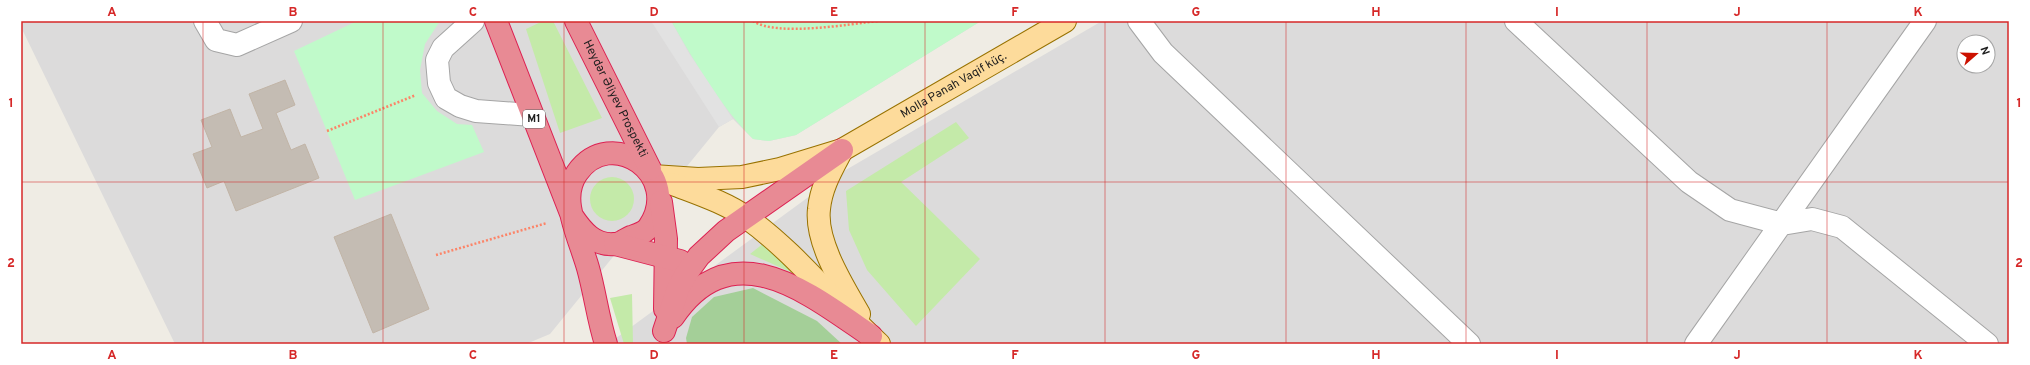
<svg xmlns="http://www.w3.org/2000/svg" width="2030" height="365" viewBox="0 0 2030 365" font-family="Overpass,sans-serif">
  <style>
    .residential { fill: #dcdbdb; fill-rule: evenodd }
    .grass { fill: #c4eaa9 }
    .forest { fill: #a4cf98 }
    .park { fill: #c0faca }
    .parking { fill: #e2e2e2 }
    .building { fill: #c4bcb3; stroke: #c1b4a6 }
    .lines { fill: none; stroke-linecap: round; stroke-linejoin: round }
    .minor-casing { stroke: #a5a5a5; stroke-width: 24 }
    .major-casing { stroke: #987200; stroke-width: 24 }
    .highway-casing { stroke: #dd2152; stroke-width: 24 }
    .path { stroke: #fc8468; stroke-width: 2.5; stroke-dasharray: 2 2; stroke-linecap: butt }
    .minor { stroke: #fff; stroke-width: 22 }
    .major { stroke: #fddb9b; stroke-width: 22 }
    .highway { stroke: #e88a94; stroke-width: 22 }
    .grid { fill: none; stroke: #d62828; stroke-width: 1; stroke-opacity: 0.55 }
    .labels { text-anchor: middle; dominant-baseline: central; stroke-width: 3.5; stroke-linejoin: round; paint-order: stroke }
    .shield { fill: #fff; stroke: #626262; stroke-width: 1 }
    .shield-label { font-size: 11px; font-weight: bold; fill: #1e1e1e }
    .street-label { font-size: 12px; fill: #1e1e1e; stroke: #fff }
    .neatline { fill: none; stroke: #d62828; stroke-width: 1.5 }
    .grid-label { font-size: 13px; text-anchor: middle; font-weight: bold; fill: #d62828 }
  </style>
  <rect width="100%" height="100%" fill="#efece4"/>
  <!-- residential -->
  <path class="residential" d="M21,21H981L796,135L769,141L753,139L733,119L719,127L550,334L526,344H175L21,27Z
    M1102,21H2009V344H608L844,171ZM1964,42H1988V66H1964Z"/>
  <!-- grass -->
  <path class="grass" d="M543,21H553L602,118L560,133L526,29Z
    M956,122L969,138L901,182L980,259L916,326L867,270L849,230L846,191Z
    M590 199a22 22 0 1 1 44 0a22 22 0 1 1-44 0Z
    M764,243L802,277L750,254Z
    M632,294L633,344H624L610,298Z"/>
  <!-- forest -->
  <path class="forest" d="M753,288L817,321L842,344H687L686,338L692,317L714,297Z"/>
  <!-- park -->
  <path class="park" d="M357,21H440L425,44L420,70L422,93L437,111L457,124L472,125L484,152L355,200L294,51Z
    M671,21H981L796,135L769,141L753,139C719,105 695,62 671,21Z"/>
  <!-- parking -->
  <path class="parking" d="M651,21H671L689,53L733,119L719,127Z"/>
  <!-- building -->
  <path class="building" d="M285,80L295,105L276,113L291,150L305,144L319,178L236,211L224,181L207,188L193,154L212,147L201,120L230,109L241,137L263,129L249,94Z
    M391,214L429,309L373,333L334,237Z"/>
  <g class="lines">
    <defs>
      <path id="minor" d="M205,21L216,40L237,45L291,21
        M473,21L443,48L437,60L439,83L446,98L460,106L476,111L532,115
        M1139,21L1163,53L1469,344
        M1516,21L1689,182L1730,210L1782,224L1812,219L1842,227L1987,344
        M1696,344L1925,21"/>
      <g id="major">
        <path d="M842,150C832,169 821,187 819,209C815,242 843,286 859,314"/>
        <path id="s1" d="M653,176L698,179L742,177L780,169L842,150L1065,21"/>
        <path d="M673,184C696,193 727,203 747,218C797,254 834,303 879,344"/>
      </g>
      <g id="highway">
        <path d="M496,21L572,216C582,231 594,246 615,244C620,244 626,239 631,237C637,235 645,233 649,227C684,175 611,124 577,173C570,183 568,194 570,207C573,228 582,247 588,268C595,293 598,319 606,344"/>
        <path id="s2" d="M576,21L650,169"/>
        <path d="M661,202L666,239L665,309"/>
        <path d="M615,244L680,261"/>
        <path d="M673,317C732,230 808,293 871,336"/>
        <path d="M664,331L678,289L686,274L699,256L726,231L842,150"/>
      </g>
    </defs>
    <!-- minor casing -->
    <use href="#minor" class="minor-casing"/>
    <!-- major casing -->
    <use href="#major" class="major-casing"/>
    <!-- highway casing -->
    <use href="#highway" class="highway-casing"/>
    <!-- path -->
    <path class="path" d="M753,21C777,37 849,24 879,21
      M327,131L416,95
      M436,255L547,223"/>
    <!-- minor -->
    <use href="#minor" class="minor"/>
    <!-- major -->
    <use href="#major" class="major"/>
    <!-- highway -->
    <use href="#highway" class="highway"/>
  </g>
  <!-- grid -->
  <path class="grid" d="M203,21V344M383,21V344M564,21V344M744,21V344M925,21V344M1105,21V344M1286,21V344M1466,21V344M1647,21V344M1827,21V344M21,182H2009"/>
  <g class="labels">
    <!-- shield labels -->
    <rect class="shield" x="523" y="110" width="22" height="18" rx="3"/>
    <g class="shield-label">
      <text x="534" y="119">M1</text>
    </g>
    <!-- street labels -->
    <g class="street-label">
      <text stroke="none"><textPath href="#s1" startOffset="322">Molla Pənah Vaqif küç.</textPath></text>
      <text stroke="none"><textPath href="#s2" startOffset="87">Heydər Əliyev Prospekti</textPath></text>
    </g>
  </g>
  <!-- border -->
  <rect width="2030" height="365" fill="none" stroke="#ffffff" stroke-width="44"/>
  <!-- north arrow -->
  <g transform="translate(1976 54) rotate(70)"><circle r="19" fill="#ffffff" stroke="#a5a5a5"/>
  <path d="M0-3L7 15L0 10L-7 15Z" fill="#cc1100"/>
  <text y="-6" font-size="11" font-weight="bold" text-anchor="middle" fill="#1e1e1e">N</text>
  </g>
  <rect x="22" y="22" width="1986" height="321" class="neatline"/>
  <g class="grid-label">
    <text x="112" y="16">A</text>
    <text x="293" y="16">B</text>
    <text x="473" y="16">C</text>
    <text x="654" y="16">D</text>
    <text x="834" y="16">E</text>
    <text x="1015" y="16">F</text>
    <text x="1196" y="16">G</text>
    <text x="1376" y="16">H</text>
    <text x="1557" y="16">I</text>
    <text x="1737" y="16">J</text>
    <text x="1918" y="16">K</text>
    <text x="11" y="107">1</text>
    <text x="2019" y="107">1</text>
    <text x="11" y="267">2</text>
    <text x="2019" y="267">2</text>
    <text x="112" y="359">A</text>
    <text x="293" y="359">B</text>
    <text x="473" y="359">C</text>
    <text x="654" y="359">D</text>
    <text x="834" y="359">E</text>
    <text x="1015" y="359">F</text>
    <text x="1196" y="359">G</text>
    <text x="1376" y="359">H</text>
    <text x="1557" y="359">I</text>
    <text x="1737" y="359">J</text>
    <text x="1918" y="359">K</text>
  </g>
</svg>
